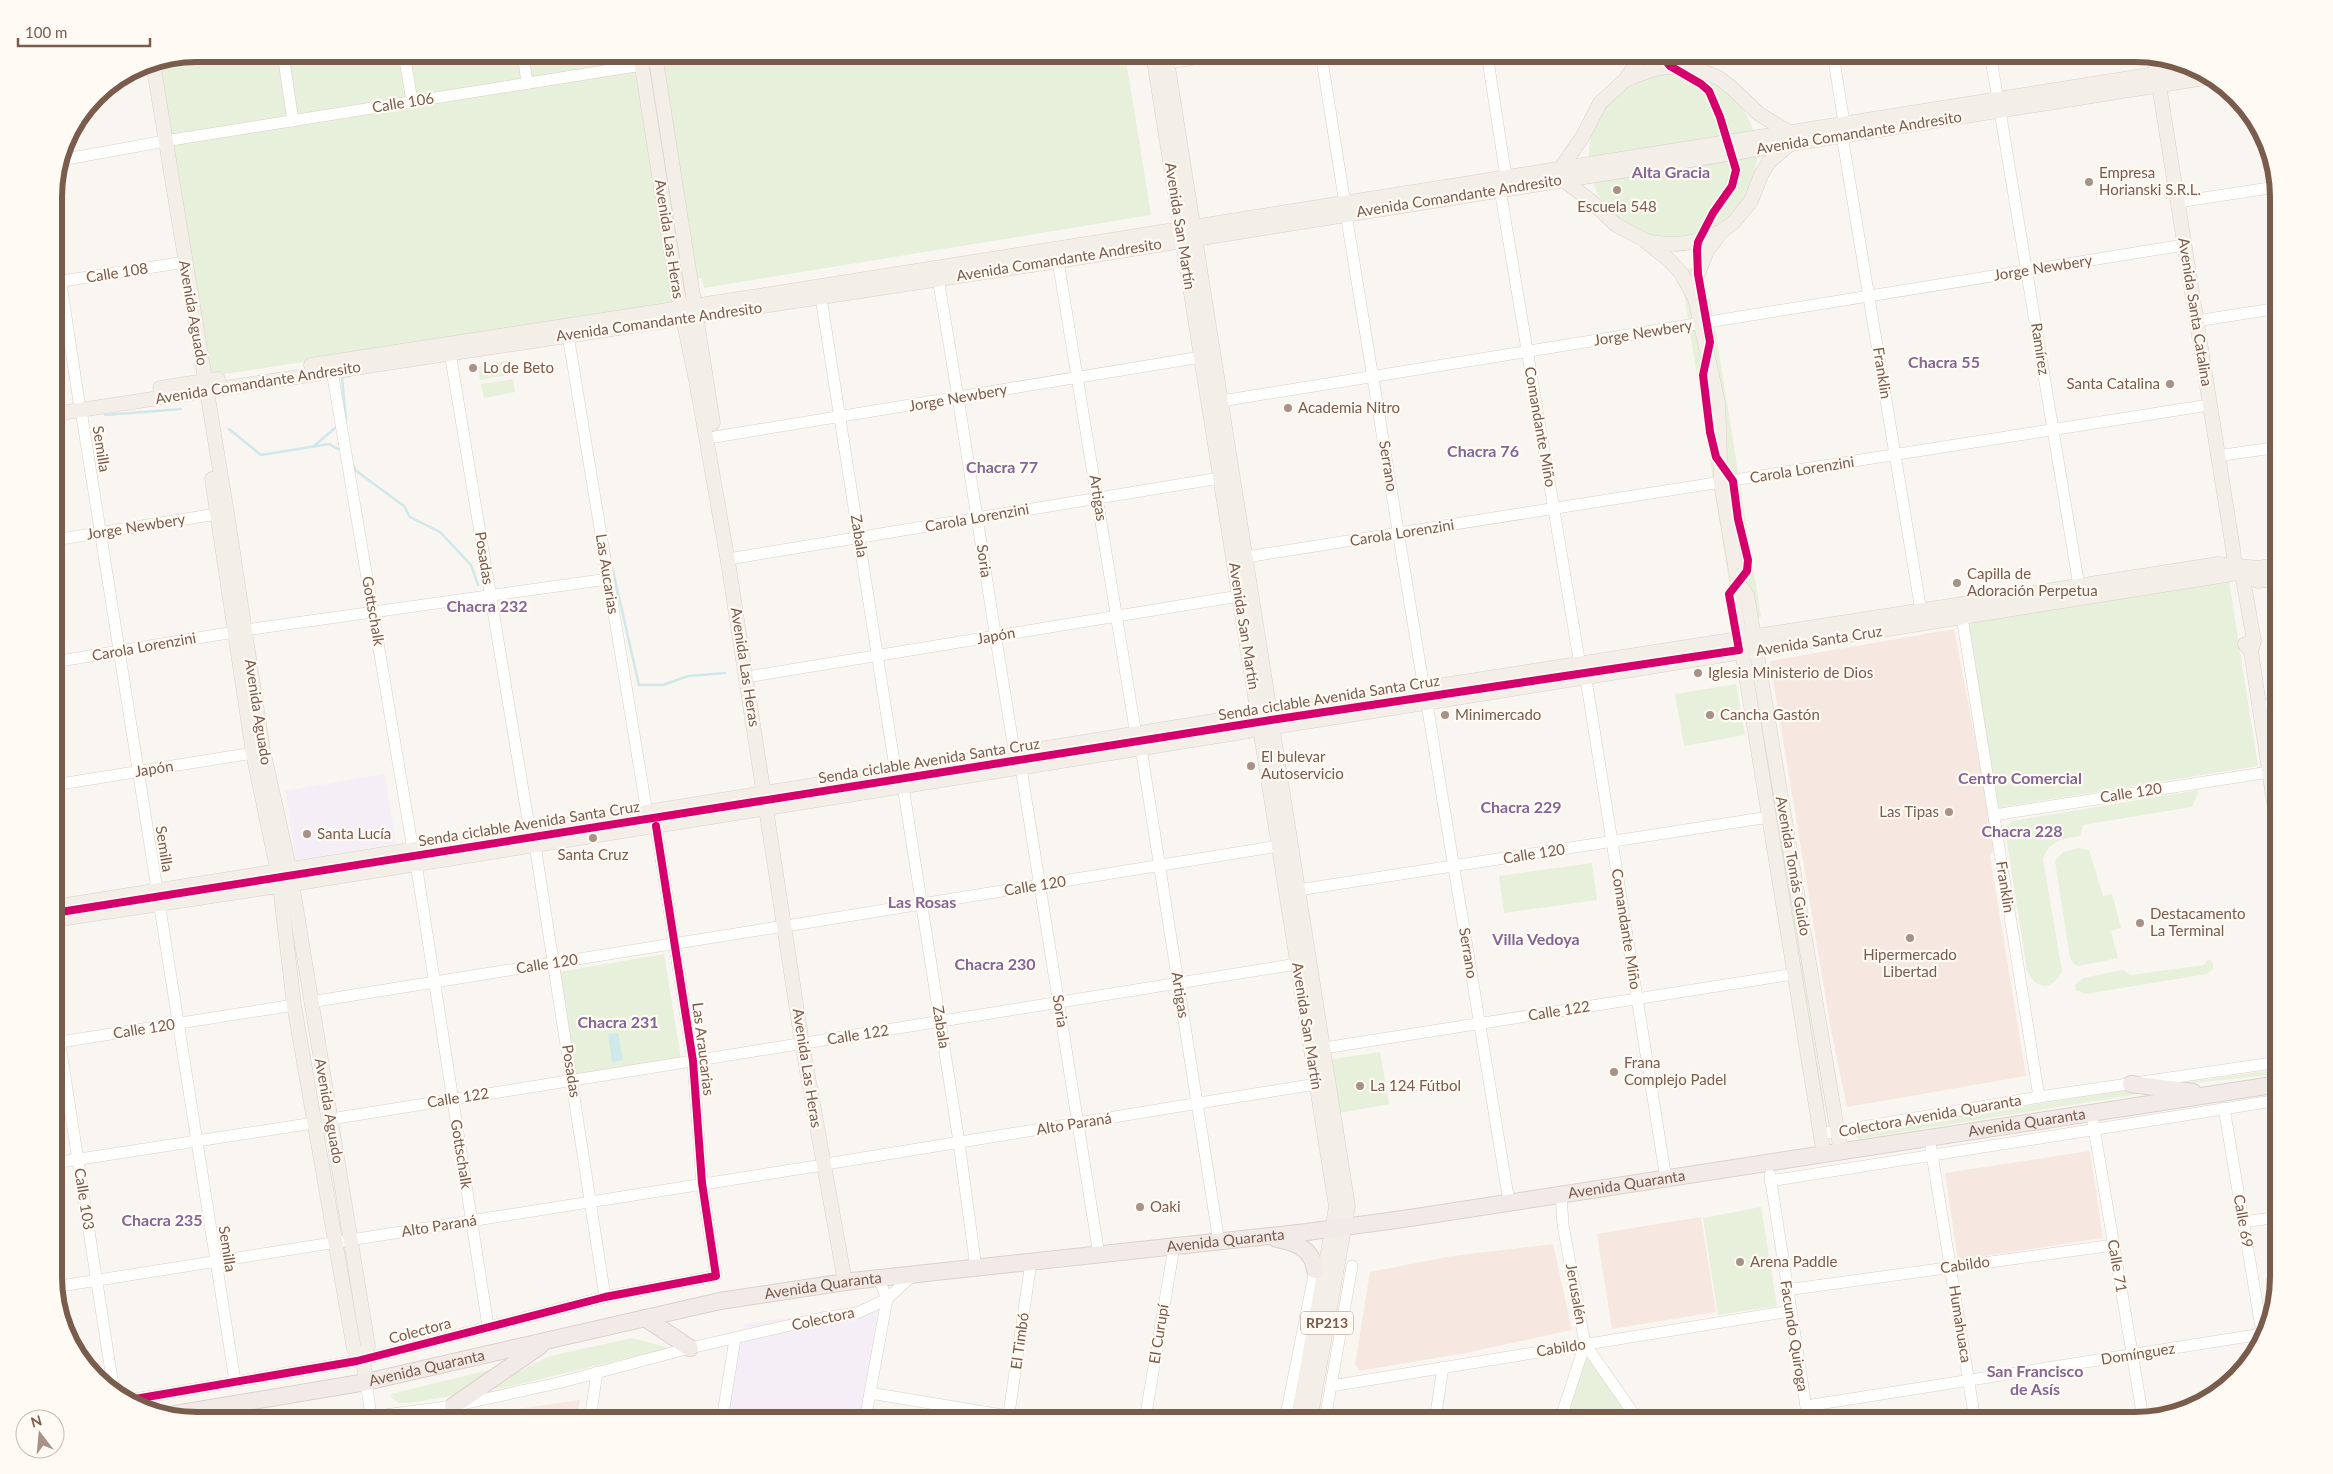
<svg xmlns="http://www.w3.org/2000/svg" width="2333" height="1474" font-family="Lato,sans-serif">
  <rect width="100%" height="100%" fill="#f9f5f0"/>
  <g fill="#f6e8e1">
    <polygon points="1954,629 1996,847 1990,856 2026,1076 1847,1107 1831,1030 1770,661"/>
    <polygon points="2090,1151 2103,1238 1958,1260 1945,1173"/>
    <polygon points="1701,1217 1716,1312 1612,1329 1597,1234"/>
    <polygon points="1553,1244 1572,1330 1465,1353 1359,1371 1355,1364 1370,1272 1452,1256"/>
    <polygon points="580,1400 576,1420 454,1420 454,1418"/>
  </g>
  <g fill="#f6eef6">
    <polygon points="385,774 396,844 296,860 285,791"/>
    <polygon points="887,1304 863,1420 727,1420 744,1324"/>
  </g>
  <g fill="#e7f0db">
    <polygon points="197,54 641,54 644,71 667,65 666,54 1125,54 1151,215 704,288 702,278 677,282 680,305 204,377 155,62"/>
    <circle cx="1673" cy="156" r="84"/>
    <polygon points="1701,263 1714,321 1761,617 1735,621 1681,273"/>
    <polygon points="510,360 512,374 480,380 478,366"/>
    <polygon points="513,379 515,392 484,398 481,384"/>
    <polygon points="2229,581 2258,766 1997,808 1968,623"/>
    <polygon points="1755,666 1825,1108 1819,1109 1748,667"/>
    <polygon points="1736,684 1745,735 1684,746 1675,694"/>
    <path d="M2199 790 2192 807 2083 825 2080 836C2062 839 2048 841 2043 860L2062 971C2053 991 2035 991 2027 970L2005 829 2012 821Z"/>
    <polygon points="2078,848 2089,850 2103,896 2112,894 2121,928 2111,931 2118,958 2079,966 2074,964 2070,958 2055,861 2063,852"/>
    <polygon points="1592,863 1597,900 1504,913 1499,876"/>
    <polygon points="664,954 681,1059 576,1076 559,972"/>
    <polygon points="2209,959 2213,964 2213,969 2207,974 2086,994 2076,990 2075,985 2083,978 2122,970 2131,975 2204,965"/>
    <polygon points="1380,1052 1389,1104 1339,1113 1330,1067 1334,1059"/>
    <polygon points="2279,1069 2279,1074 2183,1084 2182,1083"/>
    <polygon points="2132,1089 2163,1090 1859,1139 1855,1136 1858,1133"/>
    <polygon points="1761,1207 1777,1306 1718,1315 1703,1218"/>
    <polygon points="632,1338 670,1348 507,1387 494,1389 492,1385 550,1356"/>
    <polygon points="1586,1347 1635,1420 1564,1420"/>
    <polygon points="501,1367 461,1394 410,1403 399,1403 392,1398 391,1394"/>
    <polygon points="273,1410 281,1413 282,1420 199,1420"/>
  </g>
  <polygon fill="#d0e8ea" points="618,1033 623,1060 612,1062 608,1034"/>
  <g fill="none" stroke-linecap="round" stroke-linejoin="round">
    <g stroke="#d0e8ea" stroke-width="2.5">
      <polyline points="105,415 181,409"/>
      <polyline points="346,419 342,377 350,376"/>
      <polyline points="229,429 261,455 329,444 338,449"/>
      <polyline points="313,447 335,428"/>
      <polyline points="354,466 355,470 404,506 410,517 440,532 471,565 478,585"/>
      <polyline points="610,569 613,571 639,685 663,685 688,676 725,673"/>
    </g>
    <defs>
      <g id="minor">
        <polyline points="283,54 293,121"/>
        <polyline points="404,54 412,101"/>
        <polyline points="523,54 527,83"/>
        <polyline points="1321,54 1345,204"/>
        <polyline points="1487,54 1506,177"/>
        <polyline points="1833,54 1844,123"/>
        <polyline points="1990,54 1998,99"/>
        <polyline points="1167,63 1229,54"/>
        <polyline points="2000,111 2079,586"/>
        <polyline points="1842,135 1921,611"/>
        <polyline points="165,141 642,65"/>
        <polyline points="61,160 160,142"/>
        <polyline points="1500,189 1580,665"/>
        <polyline points="2178,202 2276,187"/>
        <polyline points="1346,214 1424,689"/>
        <polyline points="54,238 79,402"/>
        <polyline points="1058,261 1136,735"/>
        <path d="M938 279C966 437 988 596 1015 755"/>
        <polyline points="56,282 179,263"/>
        <polyline points="821,298 896,774"/>
        <polyline points="2196,321 2279,308"/>
        <polyline points="568,335 647,813"/>
        <polyline points="449,347 530,832"/>
        <polyline points="332,371 413,850"/>
        <polyline points="1221,401 2184,245"/>
        <polyline points="81,410 235,1381"/>
        <polyline points="715,437 1201,357"/>
        <polyline points="2217,456 2279,447"/>
        <polyline points="54,540 217,514"/>
        <polyline points="1246,557 2209,405"/>
        <polyline points="734,558 1220,478"/>
        <polyline points="1962,617 2039,1097"/>
        <polyline points="245,630 608,579"/>
        <polyline points="54,662 234,632"/>
        <polyline points="753,676 1239,596"/>
        <polyline points="1586,679 1666,1179"/>
        <polyline points="1427,704 1509,1202"/>
        <polyline points="2258,707 2279,704"/>
        <polyline points="1141,748 1219,1242"/>
        <polyline points="1021,768 1099,1255"/>
        <polyline points="54,785 253,753"/>
        <polyline points="903,786 959,1142 976,1268"/>
        <polyline points="1994,815 2269,772"/>
        <polyline points="535,845 605,1297"/>
        <polyline points="416,863 488,1326"/>
        <polyline points="1298,890 1769,817"/>
        <polyline points="792,925 1279,846"/>
        <polyline points="310,1002 784,926"/>
        <polyline points="54,1006 114,1392"/>
        <polyline points="54,1043 294,1005"/>
        <polyline points="1324,1048 1794,974"/>
        <polyline points="2224,1108 2262,1333"/>
        <polyline points="331,1119 1297,964"/>
        <polyline points="2093,1122 2143,1418"/>
        <polyline points="1821,1134 2039,1097 2279,1062"/>
        <polyline points="1931,1148 1975,1420"/>
        <polyline points="54,1163 314,1123"/>
        <polyline points="832,1163 1316,1084"/>
        <polyline points="1770,1175 1808,1420"/>
        <polyline points="1770,1181 2279,1100"/>
        <polyline points="2243,1222 2279,1217"/>
        <polyline points="54,1287 823,1165"/>
        <polyline points="1786,1290 2114,1245"/>
        <polyline points="1585,1344 1638,1420"/>
        <polyline points="366,1382 371,1416"/>
        <polyline points="1331,1386 1790,1311"/>
        <polyline points="870,1393 1032,1420"/>
        <polyline points="129,1400 357,1361 605,1297 716,1276 702,1183 693,1061 656,826"/>
        <polyline points="1806,1406 2262,1334"/>
        <polyline points="347,1420 453,1406 558,1383 690,1348 822,1318 857,1313 887,1299 913,1275"/>
        <polyline points="590,1420 597,1372"/>
        <polyline points="722,1420 735,1339"/>
        <polyline points="865,1420 887,1299 879,1279"/>
        <polyline points="1008,1420 1031,1262"/>
        <polyline points="1145,1420 1174,1247"/>
        <polyline points="1285,1420 1315,1270"/>
        <polyline points="1325,1420 1352,1266"/>
        <polyline points="1435,1420 1443,1367"/>
        <polyline points="1560,1420 1585,1344 1563,1225 1561,1195"/>
        <polyline points="1783,1420 1807,1416"/>
      </g>
      <g id="major">
        <polyline points="640,54 677,290 696,380 729,568 802,1043 845,1282"/>
        <polyline points="655,54 713,423"/>
        <polyline points="1153,54 1336,1207 1298,1420"/>
        <polyline points="1166,54 1348,1206 1310,1420"/>
        <polyline points="1684,54 1702,71 1719,78 1733,89 1759,114 1789,132"/>
        <polyline points="2155,60 2233,549 2235,565 2242,573 2254,641 2251,651"/>
        <polyline points="153,63 227,513 263,750 290,871 368,1346 363,1360 366,1382"/>
        <path d="M1626 80C1655 67 1671 63 1702 71"/>
        <polyline points="1791,143 1769,162 1761,175 1751,201 1733,223 1722,231 1707,251 1698,274 1695,298 1718,403 1721,483 1738,583 1747,595 1751,619 1841,1152"/>
        <polyline points="1561,168 1583,136 1600,103 1625,80 1643,54"/>
        <polyline points="1562,179 1591,201 1616,225 1644,240 1670,261 1681,273 1695,298"/>
        <path d="M1647 241C1673 247 1697 244 1720 232"/>
        <polyline points="311,365 752,297 2187,69"/>
        <polyline points="160,388 218,379"/>
        <polyline points="54,414 1058,261 2211,77"/>
        <polyline points="212,479 253,753 279,878 294,1005 354,1349 363,1360"/>
        <polyline points="1738,583 1733,596 1824,1155"/>
        <polyline points="2245,644 2251,651 2279,836"/>
        <polyline points="54,907 1270,712 2218,564 2258,568 2279,565"/>
        <polyline points="54,920 292,884 2232,574 2242,573 2258,581 2279,578"/>
      </g>
      <g id="highway">
        <polyline points="2131,1084 2193,1092"/>
        <path d="M1277 1239C1296 1243 1312 1248 1315 1270"/>
        <polyline points="645,1318 690,1348"/>
        <polyline points="453,1406 540,1346"/>
        <path id="s1" d="M175 1414 366 1382 720 1301 852 1281 1307 1232 1403 1219 2279 1084"/>
      </g>
    </defs>
    <use href="#minor" stroke="#d7d1cb" stroke-width="12"/>
    <use href="#major" stroke="#dad1cc" stroke-width="15"/>
    <use href="#highway" stroke="#dad1cc" stroke-width="18"/>
    <use href="#minor" stroke="#fefefd" stroke-width="11"/>
    <use href="#major" stroke="#f3eee8" stroke-width="14"/>
    <use href="#highway" stroke="#f2eae7" stroke-width="16"/>
    <defs>
      <g id="cycleway">
        <polyline points="54,913 1271,720 1739,650 1729,594 1747,571 1748,560 1738,519 1733,481 1716,457 1710,432 1703,375 1710,342 1698,274 1697,250 1698,242 1713,213 1732,186 1736,170 1720,117 1709,91 1701,84 1670,66 1660,54"/>
        <polyline points="129,1400 357,1361 605,1297 716,1276 702,1183 693,1061 656,826"/>
      </g>
    </defs>
    <use href="#cycleway" stroke="#fffaf3" stroke-width="11"/>
    <use href="#cycleway" stroke="#d6006c" stroke-width="8"/>
  </g>
  <g fill="#a69286" stroke="#fffaf3" stroke-width="2">
    <circle cx="2089" cy="182" r="5"/>
    <circle cx="1617" cy="190" r="5"/>
    <circle cx="473" cy="368" r="5"/>
    <circle cx="2170" cy="384" r="5"/>
    <circle cx="1288" cy="408" r="5"/>
    <circle cx="1957" cy="583" r="5"/>
    <circle cx="1698" cy="673" r="5"/>
    <circle cx="1445" cy="715" r="5"/>
    <circle cx="1710" cy="715" r="5"/>
    <circle cx="1251" cy="766" r="5"/>
    <circle cx="1949" cy="812" r="5"/>
    <circle cx="307" cy="834" r="5"/>
    <circle cx="593" cy="838" r="5"/>
    <circle cx="2140" cy="923" r="5"/>
    <circle cx="1910" cy="938" r="5"/>
    <circle cx="1614" cy="1072" r="5"/>
    <circle cx="1360" cy="1086" r="5"/>
    <circle cx="1140" cy="1207" r="5"/>
    <circle cx="1740" cy="1262" r="5"/>
  </g>
  <g text-anchor="middle" stroke-width="4.5" stroke-linejoin="round" paint-order="stroke">
    <rect fill="#fffaf3" stroke="#a28b7f" stroke-width="1" x="1301" y="1311.5" width="52" height="23" rx="4"/>
    <g font-size="14" font-weight="bold" fill="#7a5c4d">
      <text x="1327" y="1328">RP213</text>
    </g>
    <g font-size="15" fill="#7a5c4d" stroke="#fffaf3">
      <text transform="translate(403 103) rotate(-9)" y="5">Calle 106</text>
      <text transform="translate(1859 133) rotate(-9)" y="5">Avenida Comandante Andresito</text>
      <text transform="translate(1459 196) rotate(-9)" y="5">Avenida Comandante Andresito</text>
      <text transform="translate(1180 226) rotate(81)" y="5">Avenida San Martín</text>
      <text transform="translate(669 239) rotate(81)" y="5">Avenida Las Heras</text>
      <text transform="translate(1059 260) rotate(-9)" y="5">Avenida Comandante Andresito</text>
      <text transform="translate(2043 268) rotate(-9)" y="5">Jorge Newbery</text>
      <text transform="translate(117 273) rotate(-9)" y="5">Calle 108</text>
      <text transform="translate(2195 312) rotate(81)" y="5">Avenida Santa Catalina</text>
      <text transform="translate(193 313) rotate(80)" y="5">Avenida Aguado</text>
      <text transform="translate(659 322) rotate(-8)" y="5">Avenida Comandante Andresito</text>
      <text transform="translate(1643 333) rotate(-9)" y="5">Jorge Newbery</text>
      <text transform="translate(2040 349) rotate(81)" y="5">Ramírez</text>
      <text transform="translate(1882 373) rotate(81)" y="5">Franklin</text>
      <text transform="translate(258 383) rotate(-9)" y="5">Avenida Comandante Andresito</text>
      <text transform="translate(958 398) rotate(-10)" y="5">Jorge Newbery</text>
      <text transform="translate(1540 427) rotate(80)" y="5">Comandante Miño</text>
      <text transform="translate(101 449) rotate(81)" y="5">Semilla</text>
      <text transform="translate(1388 466) rotate(81)" y="5">Serrano</text>
      <text transform="translate(1802 470) rotate(-9)" y="5">Carola Lorenzini</text>
      <text transform="translate(1098 498) rotate(81)" y="5">Artigas</text>
      <text transform="translate(977 518) rotate(-10)" y="5">Carola Lorenzini</text>
      <text transform="translate(136 527) rotate(-9)" y="5">Jorge Newbery</text>
      <text transform="translate(1402 533) rotate(-9)" y="5">Carola Lorenzini</text>
      <text transform="translate(859 536) rotate(81)" y="5">Zabala</text>
      <text transform="translate(484 558) rotate(81)" y="5">Posadas</text>
      <text transform="translate(984 561) rotate(82)" y="5">Soria</text>
      <text transform="translate(607 574) rotate(81)" y="5">Las Aucarias</text>
      <text transform="translate(373 611) rotate(80)" y="5">Gottschalk</text>
      <text transform="translate(1244 626) rotate(81)" y="5">Avenida San Martín</text>
      <text transform="translate(996 636) rotate(-10)" y="5">Japón</text>
      <text transform="translate(1819 641) rotate(-9)" y="5">Avenida Santa Cruz</text>
      <text transform="translate(144 647) rotate(-10)" y="5">Carola Lorenzini</text>
      <text transform="translate(745 667) rotate(81)" y="5">Avenida Las Heras</text>
      <text transform="translate(1329 698) rotate(-9)" y="5">Senda ciclable Avenida Santa Cruz</text>
      <text transform="translate(258 712) rotate(81)" y="5">Avenida Aguado</text>
      <text transform="translate(929 761) rotate(-9)" y="5">Senda ciclable Avenida Santa Cruz</text>
      <text transform="translate(154 769) rotate(-9)" y="5">Japón</text>
      <text transform="translate(2131 793) rotate(-9)" y="5">Calle 120</text>
      <text transform="translate(529 824) rotate(-9)" y="5">Senda ciclable Avenida Santa Cruz</text>
      <text transform="translate(164 849) rotate(81)" y="5">Semilla</text>
      <text transform="translate(1534 854) rotate(-9)" y="5">Calle 120</text>
      <text transform="translate(1793 866) rotate(80)" y="5">Avenida Tomás Guido</text>
      <text transform="translate(1035 886) rotate(-9)" y="5">Calle 120</text>
      <text transform="translate(2005 887) rotate(81)" y="5">Franklin</text>
      <text transform="translate(1626 929) rotate(81)" y="5">Comandante Miño</text>
      <text transform="translate(1468 953) rotate(81)" y="5">Serrano</text>
      <text transform="translate(547 964) rotate(-9)" y="5">Calle 120</text>
      <text transform="translate(1180 995) rotate(81)" y="5">Artigas</text>
      <text transform="translate(1060 1011) rotate(81)" y="5">Soria</text>
      <text transform="translate(1559 1011) rotate(-9)" y="5">Calle 122</text>
      <text transform="translate(1307 1026) rotate(81)" y="5">Avenida San Martín</text>
      <text transform="translate(941 1027) rotate(81)" y="5">Zabala</text>
      <text transform="translate(144 1029) rotate(-9)" y="5">Calle 120</text>
      <text transform="translate(858 1035) rotate(-9)" y="5">Calle 122</text>
      <text transform="translate(703 1049) rotate(83)" y="5">Las Araucarias</text>
      <text transform="translate(807 1068) rotate(81)" y="5">Avenida Las Heras</text>
      <text transform="translate(571 1071) rotate(81)" y="5">Posadas</text>
      <text transform="translate(458 1098) rotate(-9)" y="5">Calle 122</text>
      <text transform="translate(329 1111) rotate(80)" y="5">Avenida Aguado</text>
      <text transform="translate(1930 1116) rotate(-10)" y="5">Colectora Avenida Quaranta</text>
      <text transform="translate(1074 1124) rotate(-9)" y="5">Alto Paraná</text>
      <text dy="5" stroke="none"><textPath href="#s1" startOffset="1876">Avenida Quaranta</textPath></text>
      <text transform="translate(461 1154) rotate(81)" y="5">Gottschalk</text>
      <text dy="5" stroke="none"><textPath href="#s1" startOffset="1471">Avenida Quaranta</textPath></text>
      <text transform="translate(84 1199) rotate(81)" y="5">Calle 103</text>
      <text transform="translate(2243 1221) rotate(80)" y="5">Calle 69</text>
      <text transform="translate(439 1226) rotate(-9)" y="5">Alto Paraná</text>
      <text dy="5" stroke="none"><textPath href="#s1" startOffset="1066">Avenida Quaranta</textPath></text>
      <text transform="translate(227 1249) rotate(81)" y="5">Semilla</text>
      <text transform="translate(1965 1265) rotate(-8)" y="5">Cabildo</text>
      <text transform="translate(2117 1266) rotate(80)" y="5">Calle 71</text>
      <text dy="5" stroke="none"><textPath href="#s1" startOffset="661">Avenida Quaranta</textPath></text>
      <text transform="translate(1576 1294) rotate(80)" y="5">Jerusalén</text>
      <text transform="translate(823 1319) rotate(-12)" y="5">Colectora</text>
      <text transform="translate(1960 1324) rotate(81)" y="5">Humahuaca</text>
      <text transform="translate(420 1331) rotate(-15)" y="5">Colectora</text>
      <text transform="translate(1159 1334) rotate(-81)" y="5">El Curupí</text>
      <text transform="translate(1794 1336) rotate(81)" y="5">Facundo Quiroga</text>
      <text transform="translate(1020 1341) rotate(-82)" y="5">El Timbó</text>
      <text transform="translate(1561 1348) rotate(-9)" y="5">Cabildo</text>
      <text transform="translate(2138 1354) rotate(-9)" y="5">Domínguez</text>
      <text dy="5" stroke="none"><textPath href="#s1" startOffset="256">Avenida Quaranta</textPath></text>
    </g>
    <g font-size="15" fill="#7a5c4d" stroke="#fffaf3" text-anchor="start">
      <text x="2099" y="178">Empresa<tspan x="2099" dy="17">Horianski S.R.L.</tspan></text>
      <text x="1617" y="212" text-anchor="middle">Escuela 548</text>
      <text x="483" y="373">Lo de Beto</text>
      <text x="2160" y="389" text-anchor="end">Santa Catalina</text>
      <text x="1298" y="413">Academia Nitro</text>
      <text x="1967" y="579">Capilla de<tspan x="1967" dy="17">Adoración Perpetua</tspan></text>
      <text x="1708" y="678">Iglesia Ministerio de Dios</text>
      <text x="1455" y="720">Minimercado</text>
      <text x="1720" y="720">Cancha Gastón</text>
      <text x="1261" y="762">El bulevar<tspan x="1261" dy="17">Autoservicio</tspan></text>
      <text x="1939" y="817" text-anchor="end">Las Tipas</text>
      <text x="317" y="839">Santa Lucía</text>
      <text x="593" y="860" text-anchor="middle">Santa Cruz</text>
      <text x="2150" y="919">Destacamento<tspan x="2150" dy="17">La Terminal</tspan></text>
      <text x="1910" y="960" text-anchor="middle">Hipermercado<tspan x="1910" dy="17">Libertad</tspan></text>
      <text x="1624" y="1068">Frana<tspan x="1624" dy="17">Complejo Padel</tspan></text>
      <text x="1370" y="1091">La 124 Fútbol</text>
      <text x="1150" y="1212">Oaki</text>
      <text x="1750" y="1267">Arena Paddle</text>
    </g>
    <g font-size="16" font-weight="bold" fill="#846695" stroke="#fffaf3">
      <text x="1671" y="178">Alta Gracia</text>
      <text x="1944" y="368">Chacra 55</text>
      <text x="1483" y="457">Chacra 76</text>
      <text x="1002" y="473">Chacra 77</text>
      <text x="487" y="612">Chacra 232</text>
      <text x="2020" y="784">Centro Comercial</text>
      <text x="1521" y="813">Chacra 229</text>
      <text x="2022" y="837">Chacra 228</text>
      <text x="922" y="908">Las Rosas</text>
      <text x="1536" y="945">Villa Vedoya</text>
      <text x="995" y="970">Chacra 230</text>
      <text x="618" y="1028">Chacra 231</text>
      <text x="162" y="1226">Chacra 235</text>
      <text x="2035" y="1377">San Francisco<tspan x="2035" dy="18">de Asís</tspan></text>
    </g>
  </g>
  <path d="M0 0H2333V1474H0ZM197 62H2135A135 135 0 0 1 2270 197V1277A135 135 0 0 1 2135 1412H197A135 135 0 0 1 62 1277V197A135 135 0 0 1 197 62Z" fill="#fffaf3" fill-rule="evenodd"/>
  <path fill="none" stroke="#7a5c4d" stroke-width="6" d="M197 62H2135A135 135 0 0 1 2270 197V1277A135 135 0 0 1 2135 1412H197A135 135 0 0 1 62 1277V197A135 135 0 0 1 197 62Z"/>
  <g transform="translate(40 1434) rotate(344)"><circle r="24" fill="#fffaf3" stroke="#cabbb1"/>
  <path d="M0-4L9 19L0 12L-9 19Z" fill="#a69286"/>
  <text y="-8" font-size="14" font-weight="bold" text-anchor="middle" fill="#7a5c4d">N</text>
  </g>
  <path d="M18 38v8h132v-8" fill="none" stroke="#7a5c4d" stroke-width="2.5"/>
  <text x="25" y="38" font-size="15" fill="#7a5c4d" stroke="#fffaf3" stroke-width="4" paint-order="stroke">100 m</text>
</svg>
